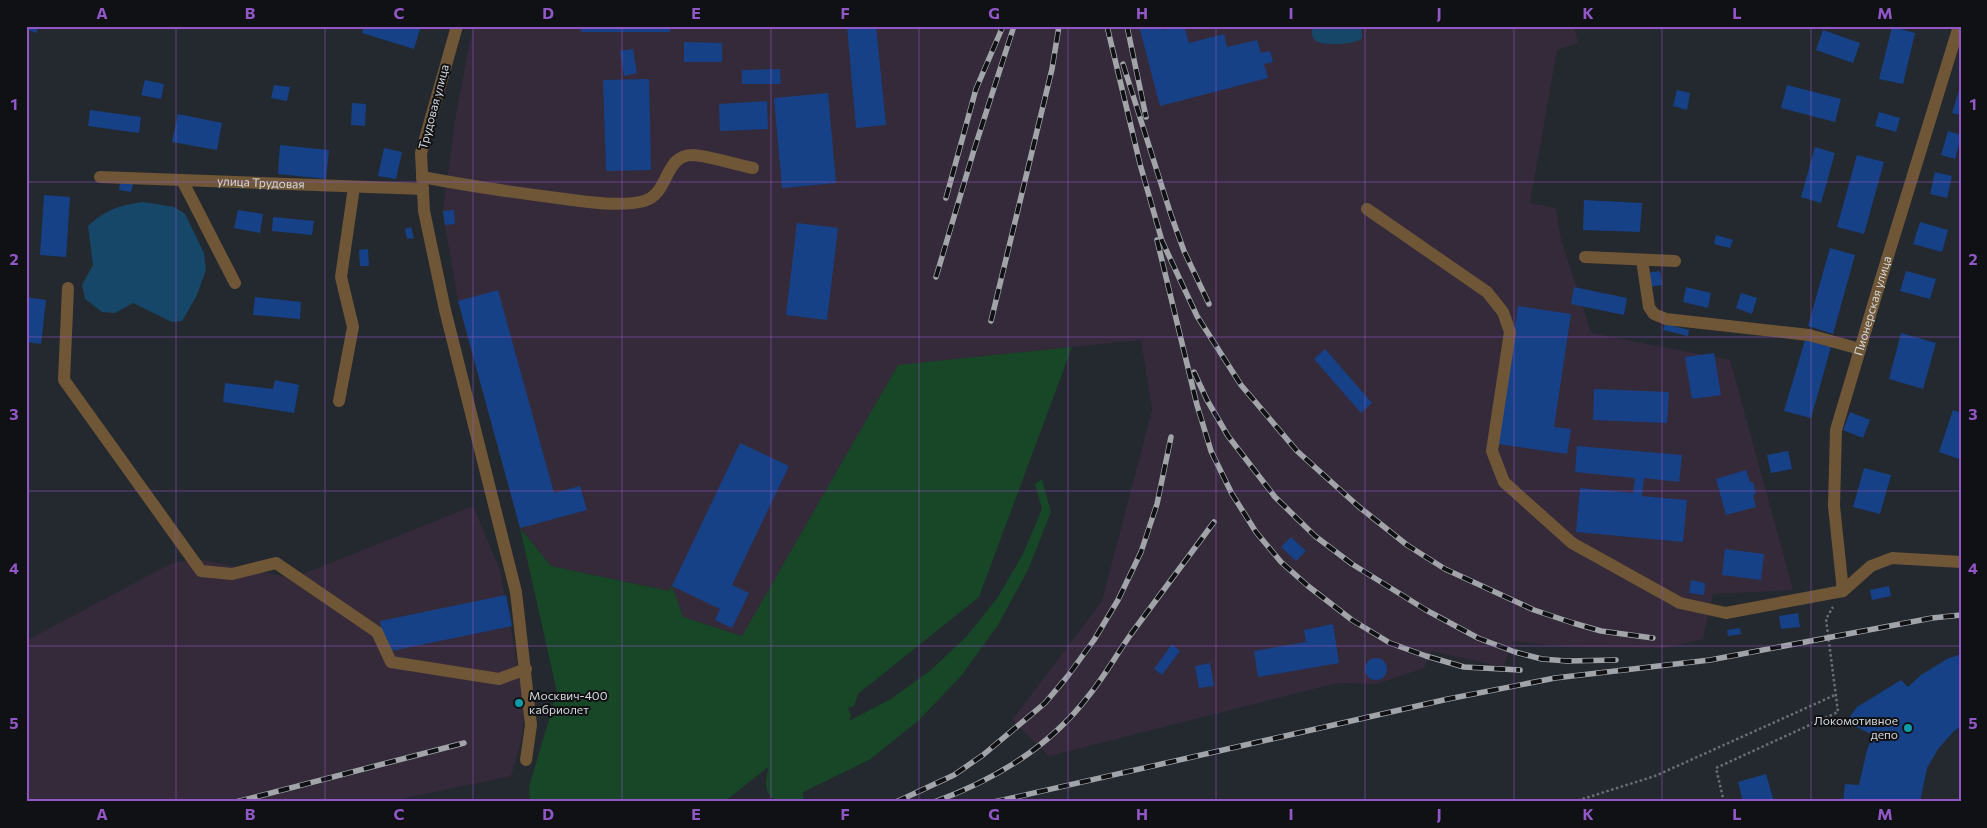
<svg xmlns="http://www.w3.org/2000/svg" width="1987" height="828" font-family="Commissioner,sans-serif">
  <rect width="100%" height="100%" fill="#24282f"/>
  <g fill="#352a39">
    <polygon points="473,26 1574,26 1578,43 1557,50 1530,203 1556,208 1561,239 1591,333 1730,360 1793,590 1713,594 1703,639 1666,648 1571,647 1513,641 1503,667 1431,651 1424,668 1376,684 1337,683 1049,756 1012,720 1102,601 1152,410 1141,340 898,365 743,636 683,617 672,587 669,591 551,566 520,528 458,301 445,225 443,211 455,120"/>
    <polygon points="473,506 500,570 525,706 522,737 511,776 386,802 26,802 26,641 172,563 198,559 293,578"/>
  </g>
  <path fill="#174727" d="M1072 347 979 597 858 694 854 706 848 708 851 715 849 721 891 699 931 670 967 636 998 597 1023 554 1042 509 1035 484 1042 479 1051 512 1028 570 998 625 961 676 918 721 869 760 803 792 804 802C788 802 766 805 766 783 766 777 768 772 768 767L724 802H530L529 787 557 692 520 528 551 566 669 591 672 586 683 617 742 636 898 365Z"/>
  <g fill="#174768">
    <path d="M1312 26H1361L1362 38C1356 45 1324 46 1316 41 1311 38 1312 31 1312 26Z"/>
    <path d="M143 202 174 207 185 214 204 253 206 270 196 297 182 321 172 322 133 303 115 313 102 312 85 299 82 285 93 265 88 226C105 210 120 205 143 202Z"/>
  </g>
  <g fill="#174187">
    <polygon points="26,26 39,26 36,33 26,29"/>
    <polygon points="364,26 421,26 414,49 362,33"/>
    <rect x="581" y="26" width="89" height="6"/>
    <polygon points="847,26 876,26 886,125 856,128"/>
    <polygon points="1139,26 1161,26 1162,30 1184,26 1189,43 1224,34 1227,47 1257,40 1261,53 1270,51 1273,62 1264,64 1268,78 1160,106"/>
    <polygon points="1892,27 1915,33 1903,84 1879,79"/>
    <polygon points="1823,30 1860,43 1853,63 1816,50"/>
    <polygon points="684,42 722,43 722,62 684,62"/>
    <polygon points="633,49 637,73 624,76 620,51"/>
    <polygon points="780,69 781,84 742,84 742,70"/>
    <polygon points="649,79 651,170 606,171 603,80"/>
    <polygon points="145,80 164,84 161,99 141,95"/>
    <polygon points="274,85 290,87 287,101 271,98"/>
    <polygon points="1787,85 1841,99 1835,122 1781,108"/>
    <polygon points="1960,87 1961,87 1961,115 1952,113"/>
    <polygon points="1677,90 1690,93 1687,110 1673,106"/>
    <polygon points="828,93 836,183 782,188 774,98"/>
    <polygon points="767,101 768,129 720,131 719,104"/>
    <polygon points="352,103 366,104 365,126 351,125"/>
    <polygon points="90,110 141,117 139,133 88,126"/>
    <polygon points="1879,112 1900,118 1896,132 1875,126"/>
    <polygon points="178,114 222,123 217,150 172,142"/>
    <polygon points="1948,131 1961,135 1955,159 1941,155"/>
    <polygon points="280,145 329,150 326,179 278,174"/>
    <polygon points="1815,147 1835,153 1821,203 1801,197"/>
    <polygon points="384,148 402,152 396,179 378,176"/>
    <polygon points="1857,155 1884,162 1864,234 1837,227"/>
    <polygon points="1935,172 1952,176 1947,198 1930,194"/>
    <polygon points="120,182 133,184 131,192 119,190"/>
    <polygon points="44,195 70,197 66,257 40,255"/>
    <polygon points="1584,200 1642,203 1640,232 1583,230"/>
    <polygon points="238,210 263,214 260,233 234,228"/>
    <polygon points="454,210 455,224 445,225 443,211"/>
    <polygon points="273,217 314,221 312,235 272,231"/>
    <polygon points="1920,222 1948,230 1942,252 1913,244"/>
    <polygon points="797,223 838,228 827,320 786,315"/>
    <polygon points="411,227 414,238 407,239 405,229"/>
    <polygon points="1716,235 1733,240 1730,248 1714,244"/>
    <polygon points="1830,248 1855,255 1833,334 1808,326"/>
    <polygon points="368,249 369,266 360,266 359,250"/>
    <polygon points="1660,271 1662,285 1649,287 1647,273"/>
    <polygon points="1906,271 1936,279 1930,299 1900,291"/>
    <polygon points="1574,287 1627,298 1624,315 1571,304"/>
    <polygon points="1686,287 1711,293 1708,308 1683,302"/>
    <polygon points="498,290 554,493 580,486 587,510 520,528 458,301"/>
    <polygon points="1741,293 1757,298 1752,314 1736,308"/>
    <polygon points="26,297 46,300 41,344 26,342"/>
    <polygon points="255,297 301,302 300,319 253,315"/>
    <polygon points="1518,306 1571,314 1554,427 1571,429 1567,454 1498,444"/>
    <polygon points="1665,324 1689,330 1688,336 1663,330"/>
    <polygon points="1901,333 1936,343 1923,389 1889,379"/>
    <polygon points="1805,340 1831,347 1811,418 1784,411"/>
    <polygon points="1325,349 1372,403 1361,413 1314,359"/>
    <polygon points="1714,353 1721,395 1692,399 1685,357"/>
    <polygon points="275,380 299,385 294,413 223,402 225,383 273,389"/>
    <polygon points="1594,389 1669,392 1667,423 1593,420"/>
    <polygon points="1953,410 1961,413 1961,452 1959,459 1939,452"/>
    <polygon points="1850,412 1870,420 1863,438 1843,430"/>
    <polygon points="740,443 789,466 732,585 749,593 732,628 715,620 720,609 672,586"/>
    <polygon points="1577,446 1682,455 1679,482 1644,478 1642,496 1687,500 1683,542 1576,532 1580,488 1633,493 1635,478 1575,472"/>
    <polygon points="1788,451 1792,469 1771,473 1767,455"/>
    <polygon points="1864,468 1891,475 1880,514 1853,507"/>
    <polygon points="1746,470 1750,482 1753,482 1756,494 1753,495 1756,507 1726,515 1716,479"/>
    <polygon points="1291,537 1306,551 1296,561 1281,547"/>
    <polygon points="1725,549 1764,554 1761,580 1722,575"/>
    <polygon points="1691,580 1705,583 1704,595 1689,593"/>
    <polygon points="1889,586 1891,596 1872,600 1870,590"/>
    <polygon points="506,595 512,626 386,652 380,621"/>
    <polygon points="1798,613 1800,627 1781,629 1779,616"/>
    <polygon points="1333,624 1339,663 1258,677 1254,651 1306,642 1304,630"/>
    <polygon points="1740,628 1741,634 1728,636 1727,630"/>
    <polygon points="1172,644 1180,651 1162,675 1154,669"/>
    <polygon points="1961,654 1961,726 1954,731 1938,749 1927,768 1920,802 1843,802 1845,784 1859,785 1867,750 1873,735 1846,722 1857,707 1901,680 1908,687 1921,675 1947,659"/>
    <circle cx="1376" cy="669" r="11"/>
    <polygon points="1210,663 1214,686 1199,688 1195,666"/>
    <polygon points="1766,774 1774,802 1743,802 1738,782"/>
  </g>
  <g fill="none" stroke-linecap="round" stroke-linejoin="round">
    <g stroke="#6b6f75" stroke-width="2.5" stroke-dasharray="2.5 2.5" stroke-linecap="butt">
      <polyline points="1573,802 1655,776 1835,695"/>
      <polyline points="1724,802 1716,768 1838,712 1826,619 1833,607"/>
    </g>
    <g stroke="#6f5636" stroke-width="12">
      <polyline points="457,26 421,153 424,211 445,310 516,592 531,725 526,760"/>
      <path id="s1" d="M100 177 423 189"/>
      <path d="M422 177C470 186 517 193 565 199 587 202 622 207 644 201 670 194 663 155 693 155 709 156 737 165 753 168"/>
      <polyline points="182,180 235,283"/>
      <polyline points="1367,209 1487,292 1503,312 1510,332 1492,451 1504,482 1572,543 1680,603 1726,613 1843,591 1871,566 1892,558 1961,562"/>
      <polyline points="1585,257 1675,261"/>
      <polyline points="1642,260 1649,307 1654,314 1666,319 1809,335 1860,349"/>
      <polyline points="68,288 64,380 201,571 232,574 276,563 377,632 391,662 499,679 526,669"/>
      <polyline points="339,401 353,327 341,277 354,187"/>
      <path id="s2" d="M1843 591 1834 506 1836 430 1880 282 1959 26"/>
    </g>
    <defs>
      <g id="rail">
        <polyline points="1107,26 1140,164 1162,241 1197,316 1241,385 1297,451 1358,506 1407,545 1445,569 1534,610 1573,623 1601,631 1653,638"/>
        <polyline points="1127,26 1146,117"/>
        <polyline points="1123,64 1171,215 1184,251 1209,304"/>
        <polyline points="946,198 976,89 1003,26"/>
        <polyline points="1157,240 1197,405 1211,451 1232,494 1256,532 1281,562 1308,586 1352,620 1390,643 1426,656 1464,667 1520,670"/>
        <polyline points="936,277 974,150 1014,26"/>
        <polyline points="991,321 1052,69 1059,26"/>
        <polyline points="1194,372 1207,400 1228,436 1275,497 1315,536 1352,564 1426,610 1478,638 1515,652 1542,659 1567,661 1616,660"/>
        <polyline points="236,802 464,743"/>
        <polyline points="896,802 954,775 983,755 1045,703 1067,677 1094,640 1118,600 1141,552 1157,504 1171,437"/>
        <path d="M934 802C995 780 1051 746 1090 694 1105 675 1117 654 1131 634 1158 597 1187 559 1214 522"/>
        <polyline points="994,802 1448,699 1555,678 1710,660 1932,618 1961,615"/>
      </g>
    </defs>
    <use href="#rail" stroke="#a1a4a9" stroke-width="5.5"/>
    <use href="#rail" stroke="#0f1114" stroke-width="4" stroke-dasharray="11" stroke-linecap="butt"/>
  </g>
  <path fill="none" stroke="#9257c6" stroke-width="1" stroke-opacity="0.55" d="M176 26V802M325 26V802M473 26V802M622 26V802M771 26V802M919 26V802M1068 26V802M1216 26V802M1365 26V802M1514 26V802M1662 26V802M1811 26V802M26 182H1961M26 337H1961M26 491H1961M26 646H1961"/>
  <g fill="#0f9aa8" stroke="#0f1114" stroke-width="2">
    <circle cx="519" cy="703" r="5"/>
    <circle cx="1908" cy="728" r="5"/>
  </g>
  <g text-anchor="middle" stroke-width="4" stroke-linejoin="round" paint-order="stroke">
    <g font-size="12" fill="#d5d8dc" stroke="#0f1114">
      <text transform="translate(434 107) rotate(-75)" y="4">Трудовая улица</text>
      <text dy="4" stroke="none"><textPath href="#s1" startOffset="161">улица Трудовая</textPath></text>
      <text dy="4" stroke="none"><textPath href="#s2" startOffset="291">Пионерская улица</textPath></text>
    </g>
    <g font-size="12" fill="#d5d8dc" stroke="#0f1114" text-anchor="start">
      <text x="529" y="700">Москвич-400<tspan x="529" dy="14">кабриолет</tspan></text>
      <text x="1898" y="725" text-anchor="end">Локомотивное<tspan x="1898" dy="14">депо</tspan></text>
    </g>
  </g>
  <rect width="1987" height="828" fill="none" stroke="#0f1114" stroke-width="55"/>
  <rect x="28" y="28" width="1932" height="772" fill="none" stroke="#9257c6" stroke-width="2"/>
  <g font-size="16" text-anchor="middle" font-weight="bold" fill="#9257c6">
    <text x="102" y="19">A</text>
    <text x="250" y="19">B</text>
    <text x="399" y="19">C</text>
    <text x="548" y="19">D</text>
    <text x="696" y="19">E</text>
    <text x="845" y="19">F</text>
    <text x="994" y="19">G</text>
    <text x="1142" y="19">H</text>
    <text x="1291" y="19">I</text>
    <text x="1439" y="19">J</text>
    <text x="1588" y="19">K</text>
    <text x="1737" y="19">L</text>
    <text x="1885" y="19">M</text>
    <text x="14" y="110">1</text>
    <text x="1973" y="110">1</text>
    <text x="14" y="265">2</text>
    <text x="1973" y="265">2</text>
    <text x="14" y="420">3</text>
    <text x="1973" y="420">3</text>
    <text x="14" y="574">4</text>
    <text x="1973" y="574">4</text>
    <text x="14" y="729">5</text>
    <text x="1973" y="729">5</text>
    <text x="102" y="820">A</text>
    <text x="250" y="820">B</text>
    <text x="399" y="820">C</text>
    <text x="548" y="820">D</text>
    <text x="696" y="820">E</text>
    <text x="845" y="820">F</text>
    <text x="994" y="820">G</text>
    <text x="1142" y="820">H</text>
    <text x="1291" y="820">I</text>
    <text x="1439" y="820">J</text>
    <text x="1588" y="820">K</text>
    <text x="1737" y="820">L</text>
    <text x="1885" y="820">M</text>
  </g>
</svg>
